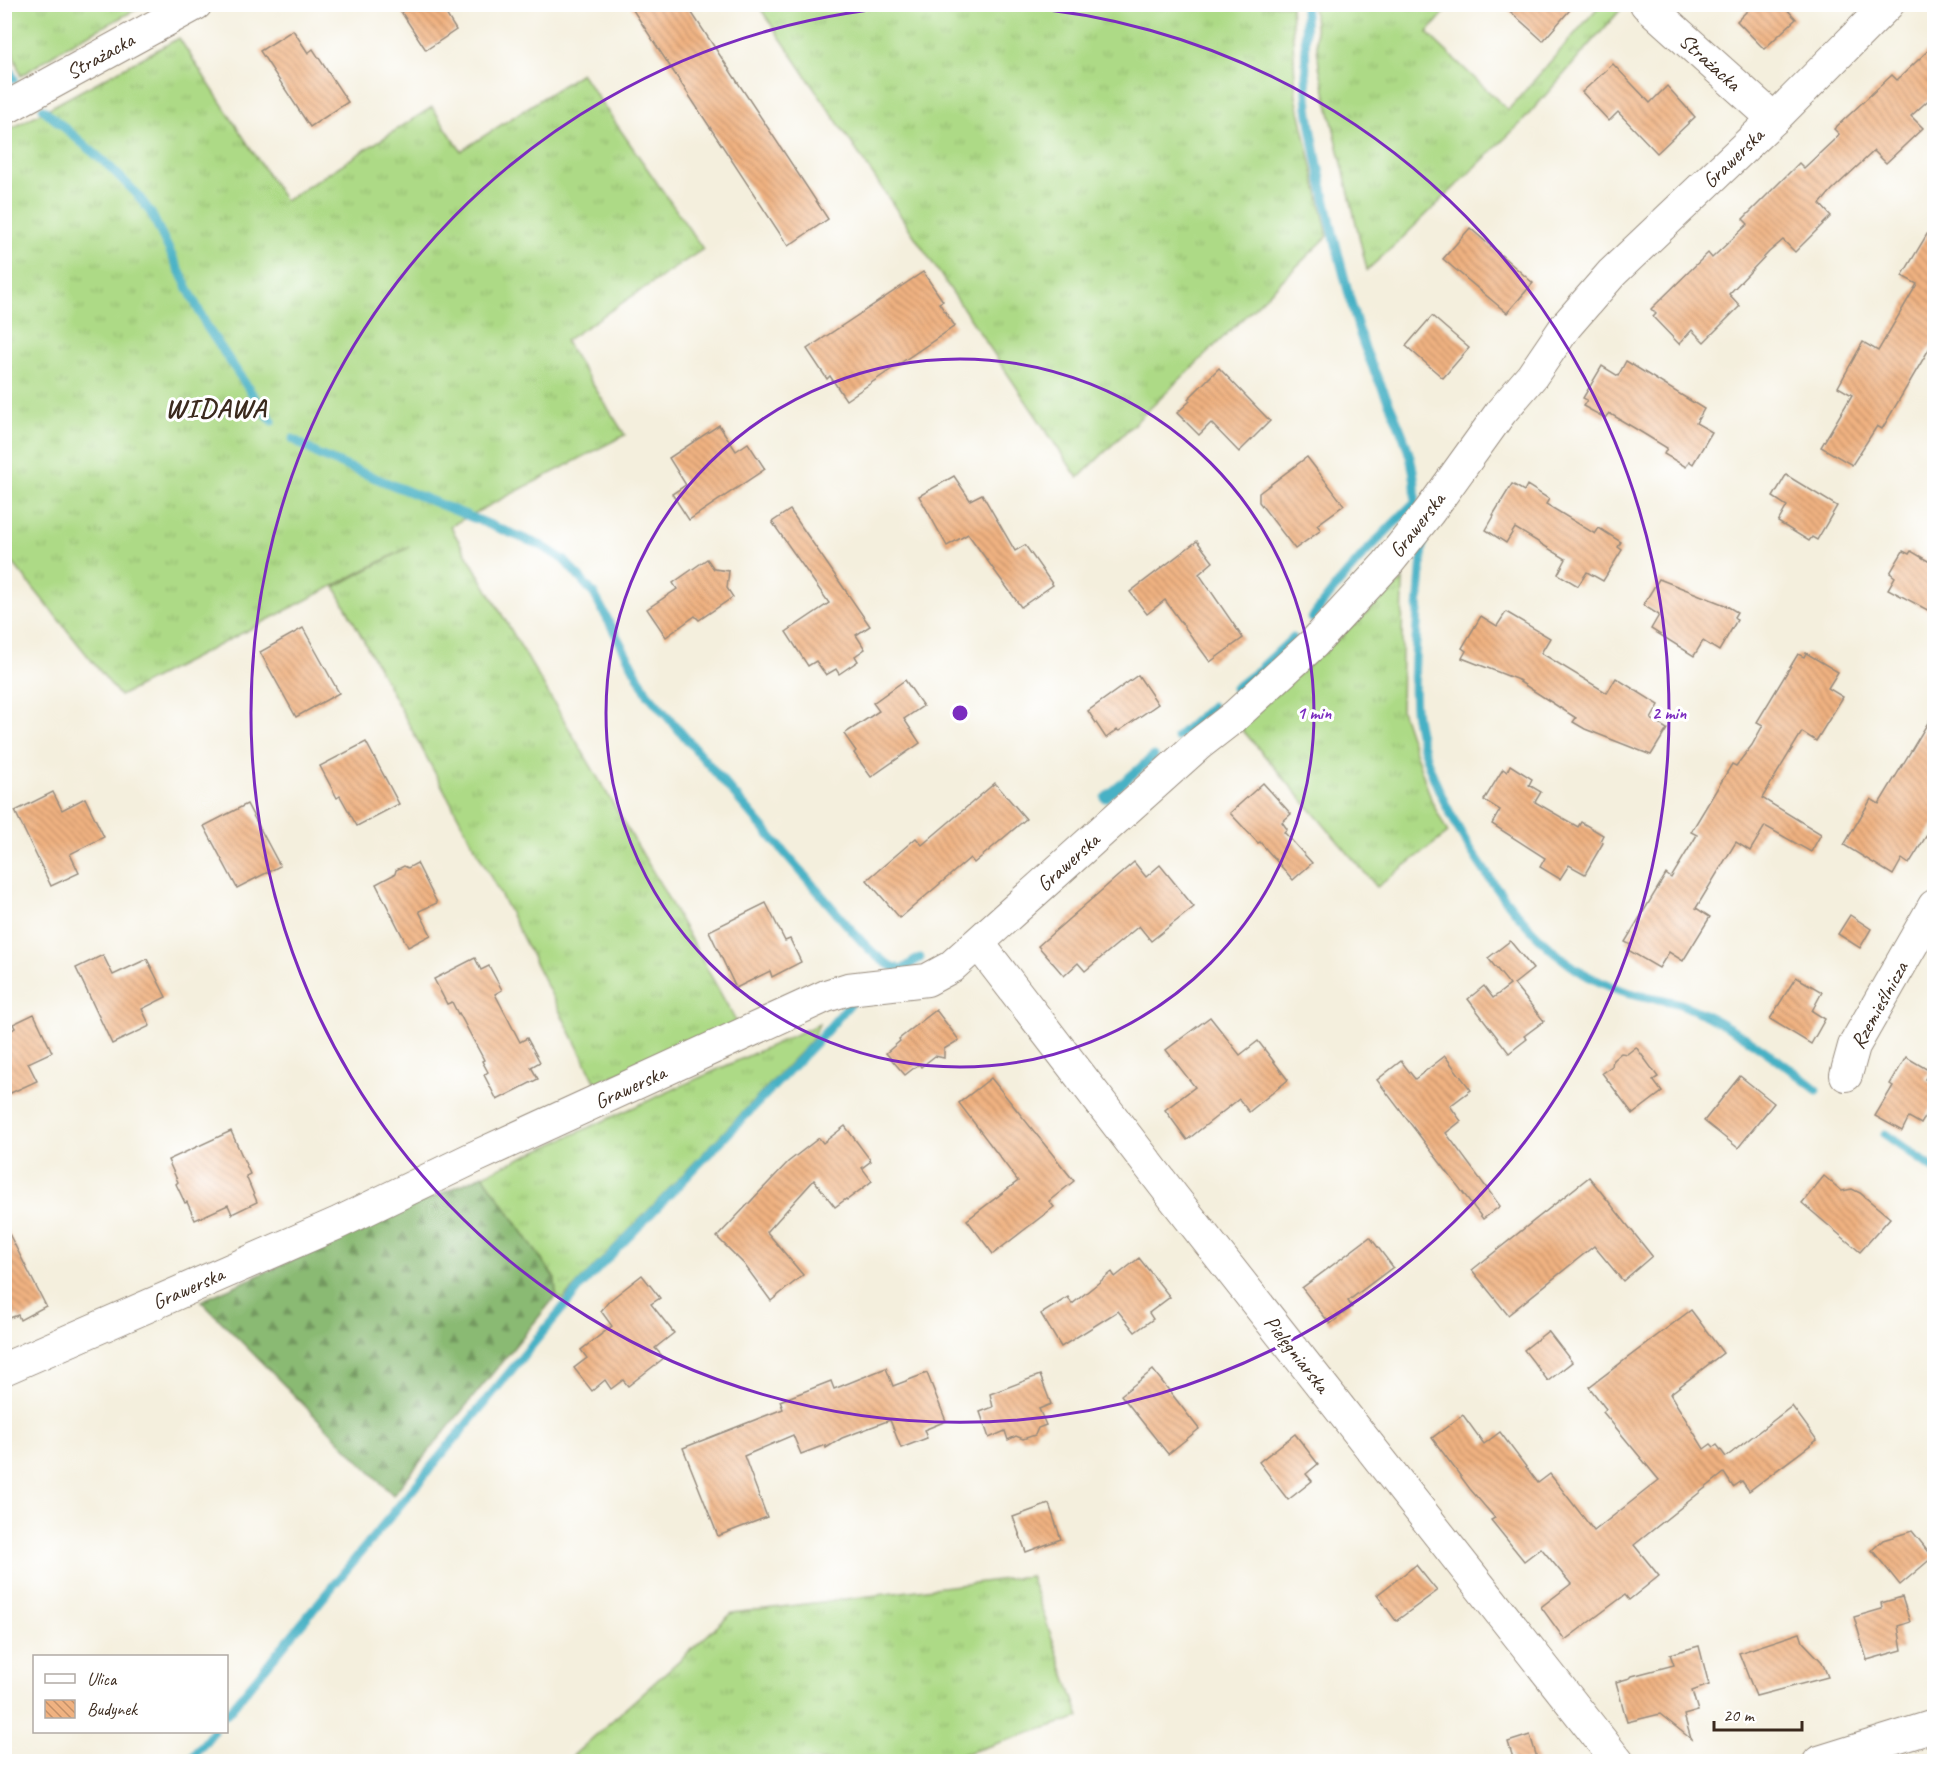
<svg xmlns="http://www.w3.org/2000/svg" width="1939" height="1766" font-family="Caveat,sans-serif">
  <defs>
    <pattern id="grass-tufts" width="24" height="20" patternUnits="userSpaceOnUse" patternTransform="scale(1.5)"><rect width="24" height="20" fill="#adda86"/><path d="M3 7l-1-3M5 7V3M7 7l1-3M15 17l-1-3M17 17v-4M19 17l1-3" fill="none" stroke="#96bb73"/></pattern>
    <pattern id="forest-firs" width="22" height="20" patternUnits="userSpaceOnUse" patternTransform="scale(1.5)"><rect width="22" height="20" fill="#8aba73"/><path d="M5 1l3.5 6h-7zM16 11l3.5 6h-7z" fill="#72975e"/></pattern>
    <pattern id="building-back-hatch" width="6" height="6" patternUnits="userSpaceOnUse" patternTransform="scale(1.5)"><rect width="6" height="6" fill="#f0b281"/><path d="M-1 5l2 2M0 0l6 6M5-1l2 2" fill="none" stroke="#c49169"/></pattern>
  </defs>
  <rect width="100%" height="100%" fill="#fff"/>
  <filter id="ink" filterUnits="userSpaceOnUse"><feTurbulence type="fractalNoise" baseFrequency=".0167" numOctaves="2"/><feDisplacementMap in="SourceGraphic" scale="12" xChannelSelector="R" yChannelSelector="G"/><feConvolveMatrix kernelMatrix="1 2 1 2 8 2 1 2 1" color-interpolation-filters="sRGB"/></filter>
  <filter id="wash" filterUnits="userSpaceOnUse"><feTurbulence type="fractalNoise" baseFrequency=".008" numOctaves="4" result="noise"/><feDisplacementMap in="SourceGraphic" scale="24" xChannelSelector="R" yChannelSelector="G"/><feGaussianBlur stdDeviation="1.35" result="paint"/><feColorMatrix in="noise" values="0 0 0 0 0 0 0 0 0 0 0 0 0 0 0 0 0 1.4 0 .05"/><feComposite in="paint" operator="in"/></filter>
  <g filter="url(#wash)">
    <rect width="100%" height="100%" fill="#f4efdd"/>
    <g fill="url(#grass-tufts)" stroke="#748252" stroke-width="1.5">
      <polygon points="5,4 145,4 145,5 68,45 21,76 5,30"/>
      <polygon points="758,5 1291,5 1296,97 1328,236 1078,478"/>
      <polygon points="1313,5 1451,5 1427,33 1508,110 1600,5 1618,5 1622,8 1522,122 1397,243 1367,270 1319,66"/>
      <polygon points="179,38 285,201 432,107 461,151 581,73 703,249 565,341 625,435 450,526 659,882 737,1023 596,1083 507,907 335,587 409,547 120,696 5,553 5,132"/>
      <polygon points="1403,580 1401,710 1432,802 1448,833 1377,887 1240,727"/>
      <polygon points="819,1024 812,1040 562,1300 556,1296 555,1279 483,1175"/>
      <polygon points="1030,1576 1080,1717 942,1761 567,1761 732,1613"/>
    </g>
    <polygon fill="url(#forest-firs)" stroke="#627248" stroke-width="1.5" points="483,1175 555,1279 556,1296 393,1495 201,1301"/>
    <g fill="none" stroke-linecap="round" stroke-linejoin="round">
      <g stroke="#47b1c5" stroke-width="9">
        <path d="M1305 4C1306 38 1304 81 1309 114 1320 186 1339 260 1359 331 1374 384 1420 445 1415 502 1378 539 1342 575 1312 618"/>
        <polyline points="4,60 14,79"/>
        <polyline points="43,109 110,167 136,193 151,213 207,327 259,404 272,421"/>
        <path d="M293 439 319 455 542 546 564 560 594 594 647 693 841 918C853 931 885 973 904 968 909 966 915 960 920 958"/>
        <path d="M1423 545C1420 582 1417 620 1415 658 1414 678 1413 697 1416 717 1428 800 1514 935 1588 976 1603 984 1618 990 1634 994 1650 998 1667 999 1683 1005 1733 1025 1775 1057 1817 1090"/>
        <polyline points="1235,688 1260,669 1293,638"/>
        <polyline points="1177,737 1212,706"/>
        <polyline points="1105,798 1154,756"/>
        <polyline points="1885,1134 1934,1169"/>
        <polyline points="226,1715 581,1286 823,1035 855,998"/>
        <polyline points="189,1762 213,1732"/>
      </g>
    </g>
    <g id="blocks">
      <g fill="url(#building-back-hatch)">
        <polygon points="396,4 440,4 456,30 426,50"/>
        <polygon points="629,4 686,4 828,219 788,246"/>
        <polygon points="1502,4 1575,4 1543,41"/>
        <polygon points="1754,4 1782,4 1796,19 1764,49 1737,21"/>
        <polygon points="293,30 308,53 313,49 348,102 310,127 260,51"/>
        <polygon points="1935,44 1935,94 1911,116 1923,128 1886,163 1874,151 1832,190 1820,204 1831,216 1795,252 1783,240 1769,252 1729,294 1740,306 1704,342 1692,330 1679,344 1653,317 1656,314 1651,309 1708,253 1712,258 1748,224 1743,219 1799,163 1804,168 1836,138 1839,134 1834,129 1892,75 1897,80"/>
        <polygon points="1613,64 1650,103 1667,86 1695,117 1657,153 1618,112 1609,121 1582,92"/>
        <polygon points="1935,221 1935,339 1882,429 1877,426 1852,465 1821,447 1852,395 1838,387 1863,342 1878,351 1917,284 1902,276"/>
        <polygon points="1470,228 1533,283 1507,313 1443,259"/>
        <polygon points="923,272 943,301 939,303 955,326 846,400 830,376 827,379 807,349"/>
        <polygon points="1432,316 1469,348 1443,378 1406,346"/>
        <polygon points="1626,361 1704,409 1696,423 1712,432 1693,464 1689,461 1686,467 1664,454 1667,448 1636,429 1609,413 1605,418 1583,406 1587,400 1583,398 1602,366 1618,376"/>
        <polygon points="1219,368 1270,421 1239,452 1211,423 1199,435 1177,413 1190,401 1188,399"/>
        <polygon points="719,425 736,451 748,443 765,469 689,520 672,494 686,485 669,458"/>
        <polygon points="1307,457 1344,505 1317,525 1321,530 1295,549 1259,502 1259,493"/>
        <polygon points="1786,475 1837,506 1817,540 1812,537 1809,541 1778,522 1787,506 1773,497"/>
        <polygon points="954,476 970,500 982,494 1015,551 1025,545 1053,585 1021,607 968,534 947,546 919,496"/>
        <polygon points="1512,484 1524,491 1527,485 1549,499 1546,504 1595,534 1599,528 1621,542 1618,547 1622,550 1603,581 1587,572 1578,586 1558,574 1566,559 1515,528 1506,543 1486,530 1494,516 1493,515"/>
        <polygon points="790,510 870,626 856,635 865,649 855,656 858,661 839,674 836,669 826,675 816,661 808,666 786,632 829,603 772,522"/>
        <polygon points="1197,541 1213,562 1199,574 1243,638 1210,662 1165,600 1147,614 1130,592"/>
        <polygon points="1903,551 1909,554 1911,551 1935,565 1935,614 1888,589 1895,577 1890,573"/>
        <polygon points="707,559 714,569 729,571 727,588 733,597 699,620 695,616 666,637 647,609 677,589 673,583"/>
        <polygon points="1659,579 1725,605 1737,612 1734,617 1737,620 1719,651 1703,641 1694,656 1651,629 1659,615 1643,605"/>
        <polygon points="1506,612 1550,638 1541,653 1607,693 1616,678 1659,705 1651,719 1667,729 1651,755 1585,729 1573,722 1576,718 1520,682 1521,681 1462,658 1466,651 1462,648 1481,616 1497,626"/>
        <polygon points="303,628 339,693 296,717 260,652"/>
        <polygon points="1806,653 1838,672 1828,688 1843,697 1816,741 1802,732 1762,798 1821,834 1811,852 1765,826 1750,851 1736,842 1696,908 1710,917 1683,961 1669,952 1659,968 1628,950 1631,945 1625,942 1666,874 1671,878 1697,835 1691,832 1732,764 1736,766 1752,745 1763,725 1757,722 1798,654 1804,657"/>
        <polygon points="1138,675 1158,704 1119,731 1117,730 1106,738 1088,711"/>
        <polygon points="905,680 923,706 904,719 920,743 871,777 854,753 856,751 844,734 879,711 873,703"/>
        <polygon points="1935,711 1935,822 1909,864 1902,859 1893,875 1844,845 1871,799 1879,804"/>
        <polygon points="366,742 399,804 357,826 340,796 337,798 320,766"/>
        <polygon points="1510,765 1532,779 1529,785 1541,792 1535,802 1578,827 1581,822 1603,835 1600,841 1603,843 1585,874 1569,865 1560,879 1540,867 1545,858 1492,824 1500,810 1484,800 1503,769 1507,772"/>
        <polygon points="995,783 1026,819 974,863 970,858 900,918 867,880 916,838 922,845"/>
        <polygon points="1263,783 1291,814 1282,822 1287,829 1284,832 1312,863 1293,880 1260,842 1258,843 1230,813"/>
        <polygon points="53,792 62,810 85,798 104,837 70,854 79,873 51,886 15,811"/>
        <polygon points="247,804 280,866 237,888 204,826"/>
        <polygon points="1134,862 1146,877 1160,865 1194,907 1151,941 1139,926 1085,971 1078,963 1064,976 1038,946"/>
        <polygon points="417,863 437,903 419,911 431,935 408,947 376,884 395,874 396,870 404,866 408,868"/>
        <polygon points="766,903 785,941 790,939 801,962 772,977 770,971 736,988 709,931"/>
        <polygon points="1850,915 1871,929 1860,948 1838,934"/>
        <polygon points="1510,941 1533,969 1514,984 1544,1021 1524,1036 1527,1039 1509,1053 1468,999 1484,986 1493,998 1510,985 1488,958"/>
        <polygon points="103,955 113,975 147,959 166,997 142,1009 150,1026 112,1044 76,968"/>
        <polygon points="475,958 481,970 489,966 502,990 495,994 520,1042 527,1038 540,1062 531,1067 538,1079 497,1100 484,1075 488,1072 482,1061 484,1060 459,1013 458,1014 452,1002 447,1004 434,979"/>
        <polygon points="1796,977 1822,992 1812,1011 1825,1019 1811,1044 1770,1019"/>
        <polygon points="936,1010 959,1040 944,1049 944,1058 935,1056 921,1067 919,1064 905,1075 886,1053 900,1041 899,1039"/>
        <polygon points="4,1014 12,1030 15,1028 13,1024 34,1014 52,1052 28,1063 37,1081 4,1096"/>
        <polygon points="1210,1017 1240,1055 1258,1041 1288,1080 1249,1112 1239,1099 1187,1140 1165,1110 1195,1087 1166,1050"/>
        <polygon points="1636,1047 1658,1077 1653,1080 1662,1092 1633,1114 1602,1073 1612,1066 1613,1060 1621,1053 1627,1054"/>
        <polygon points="1445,1056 1471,1090 1450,1106 1461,1121 1446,1133 1500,1206 1483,1219 1377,1080 1401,1061 1415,1079"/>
        <polygon points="1906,1057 1930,1071 1925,1079 1935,1086 1935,1101 1921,1124 1909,1117 1902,1131 1875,1116 1893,1086 1890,1084"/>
        <polygon points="1740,1076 1774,1103 1738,1148 1704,1121"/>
        <polygon points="991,1078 1074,1181 1049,1201 1054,1207 993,1254 967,1220 1018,1181 959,1103"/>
        <polygon points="845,1126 871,1161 862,1168 872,1181 847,1200 846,1199 835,1207 814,1180 767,1232 803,1275 771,1301 744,1264 717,1237 788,1162 819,1138 823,1143"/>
        <polygon points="231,1131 250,1174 246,1176 257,1202 232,1214 228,1205 195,1220 187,1202 185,1203 176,1184 178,1182 168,1160"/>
        <polygon points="1824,1176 1842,1191 1852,1189 1860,1193 1890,1218 1860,1252 1802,1203"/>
        <polygon points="1589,1177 1652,1256 1623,1281 1594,1246 1508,1315 1472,1270"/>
        <polygon points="4,1224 46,1306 20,1320 18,1315 4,1320"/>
        <polygon points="1370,1237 1393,1267 1348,1301 1352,1307 1330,1324 1302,1288"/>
        <polygon points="1139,1258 1170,1297 1149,1313 1153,1319 1135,1332 1118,1311 1061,1347 1041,1314 1068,1297 1072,1304 1112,1272 1115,1277"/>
        <polygon points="642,1275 660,1298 651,1304 674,1333 655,1348 664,1358 628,1386 623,1380 611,1389 605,1380 592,1391 574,1368 587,1358 581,1350 612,1326 601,1311 609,1301"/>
        <polygon points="1691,1310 1723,1353 1670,1394 1704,1449 1711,1444 1714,1447 1717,1445 1726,1457 1792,1406 1817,1440 1749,1491 1742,1481 1733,1487 1724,1473 1634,1545 1659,1576 1629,1600 1625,1595 1565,1640 1541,1607 1571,1584 1541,1548 1524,1561 1491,1520 1495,1518 1470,1489 1432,1438 1463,1415 1484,1444 1500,1432 1538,1483 1550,1474 1594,1531 1659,1480 1603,1412 1606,1409 1589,1387"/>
        <polygon points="1548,1331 1572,1362 1548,1381 1524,1350"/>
        <polygon points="886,1368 893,1386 927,1373 946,1421 924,1430 927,1438 901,1448 890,1420 842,1438 826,1448 825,1445 801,1454 793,1435 744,1456 767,1517 718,1536 683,1448 783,1409 780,1401 831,1381 834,1389"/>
        <polygon points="1153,1370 1199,1429 1168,1454 1121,1395"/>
        <polygon points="1040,1375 1051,1404 1039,1409 1046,1425 1038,1428 1035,1435 1023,1439 1016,1436 1008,1440 1005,1431 989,1438 980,1412 993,1407 990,1394"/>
        <polygon points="1295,1434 1318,1464 1306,1474 1312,1481 1288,1500 1259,1462"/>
        <polygon points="1049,1504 1061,1539 1026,1552 1013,1517"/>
        <polygon points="1912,1531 1933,1557 1900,1585 1872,1550 1883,1540"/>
        <polygon points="1416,1565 1437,1591 1396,1621 1377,1595"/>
        <polygon points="1902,1597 1910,1622 1898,1626 1902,1650 1867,1660 1854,1617 1882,1609 1881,1603"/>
        <polygon points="1800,1633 1803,1642 1822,1662 1828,1677 1756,1696 1739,1653"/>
        <polygon points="1699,1646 1709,1685 1692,1691 1698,1711 1684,1715 1691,1739 1660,1714 1627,1722 1616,1682 1630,1678 1632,1676 1674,1665 1670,1654"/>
        <polygon points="1530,1735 1538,1761 1514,1761 1508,1742"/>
      </g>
    </g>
  </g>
  <g filter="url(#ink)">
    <use href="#blocks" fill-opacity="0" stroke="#988c7e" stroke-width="1.5"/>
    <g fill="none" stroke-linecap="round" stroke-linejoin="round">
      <defs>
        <g id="minor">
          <polyline points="1646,4 1774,119"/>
          <polyline points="4,109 196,4"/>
          <polyline points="979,944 1174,1198 1618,1762"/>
          <polyline points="1846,1075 1854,1046 1934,906"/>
          <polyline points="4,1369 338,1223 475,1157 826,996 848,989 927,980 951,967 1199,744 1235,716 1314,643 1387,564 1429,512 1501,412 1532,376 1566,326 1612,273 1774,119 1888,4"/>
          <polyline points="1819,1762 1934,1726"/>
        </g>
      </defs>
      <use href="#minor" stroke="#988c7e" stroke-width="34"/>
      <use href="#minor" stroke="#fff" stroke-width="32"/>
    </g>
  </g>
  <g fill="none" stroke="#7b2cbf" stroke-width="3">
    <circle cx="960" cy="713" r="354"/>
    <path d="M991 5A709 709 0 1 1 929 5"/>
  </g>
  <g text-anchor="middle" stroke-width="6" stroke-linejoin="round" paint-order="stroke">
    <g font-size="21" fill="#3b2a1e" stroke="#fff">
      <text transform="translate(100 56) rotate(-29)" y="7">Strażacka</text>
      <text transform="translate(1710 62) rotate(42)" y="7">Strażacka</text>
      <text transform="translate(1733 158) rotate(-44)" y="7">Grawerska</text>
      <text transform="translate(1417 525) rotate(-52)" y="7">Grawerska</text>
      <text transform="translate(1068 862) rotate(-42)" y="7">Grawerska</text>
      <text transform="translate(1879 1005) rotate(-61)" y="7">Rzemieślnicza</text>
      <text transform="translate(630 1087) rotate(-25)" y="7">Grawerska</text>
      <text transform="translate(188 1288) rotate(-24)" y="7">Grawerska</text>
      <text transform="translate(1297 1354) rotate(52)" y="7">Pielęgniarska</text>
    </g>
    <g font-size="27" font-weight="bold" letter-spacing="1.5" fill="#3b2a1e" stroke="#fff">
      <text x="216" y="417">WIDAWA</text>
    </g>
  </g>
  <circle cx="960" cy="713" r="9" fill="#7b2cbf" stroke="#fff" stroke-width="3"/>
  <g font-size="18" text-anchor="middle" font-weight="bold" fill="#7b2cbf" stroke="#fff" stroke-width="6" stroke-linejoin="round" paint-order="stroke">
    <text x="1314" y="719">1 min</text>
    <text x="1669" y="719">2 min</text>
  </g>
  <rect width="1939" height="1766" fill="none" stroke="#fff" stroke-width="24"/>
  <rect x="33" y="1655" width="195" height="78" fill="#ffffff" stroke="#b1aaa5" stroke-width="1.5"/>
  <rect x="45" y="1674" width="30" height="9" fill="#ffffff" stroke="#b1aaa5" stroke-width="1.5"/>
  <text x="87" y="1685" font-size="18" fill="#3b2a1e">Ulica</text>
  <rect x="45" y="1700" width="30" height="18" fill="url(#building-back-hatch)" stroke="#b1aaa5" stroke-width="1.5"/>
  <text x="87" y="1715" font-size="18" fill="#3b2a1e">Budynek</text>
  <path d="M1714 1721v9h88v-9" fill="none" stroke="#3b2a1e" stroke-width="3"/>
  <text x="1723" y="1721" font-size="18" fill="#3b2a1e" stroke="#ffffff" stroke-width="4.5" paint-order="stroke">20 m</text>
</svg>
